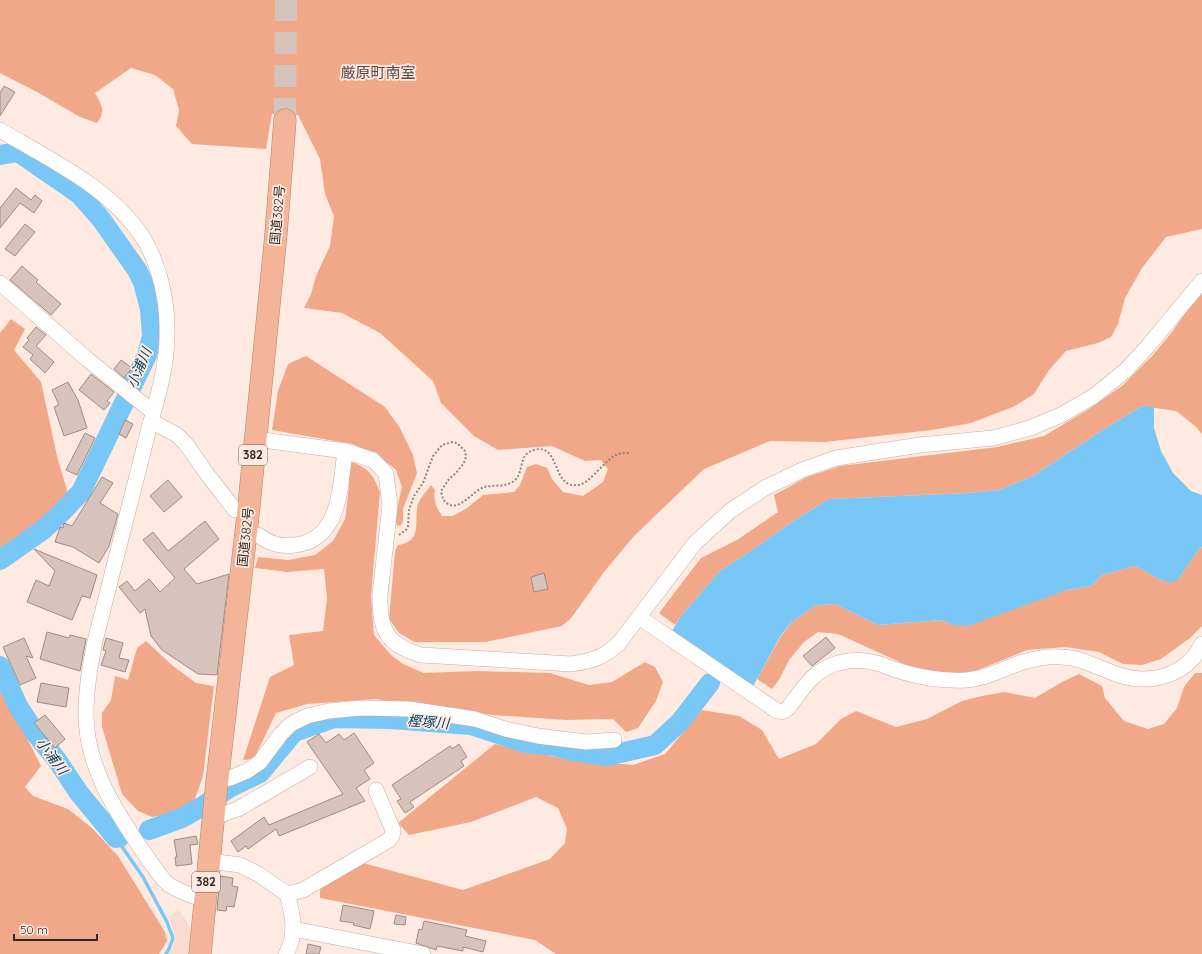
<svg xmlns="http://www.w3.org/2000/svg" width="1202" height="954" font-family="Quicksand,'Noto Sans JP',sans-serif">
  <rect width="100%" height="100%" fill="#ffeae1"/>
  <polygon fill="#f9dcd0" points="179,910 197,938 196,954 169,954 172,950 176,938 169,917"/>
  <g fill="#f1a889">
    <path d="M0 0H1202V229L1166 237 1142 268 1125 298 1118 324 1111 337 1098 343 1066 351 1049 370 1034 394 1013 407 971 423 932 430 825 442 770 441 704 469 634 536 604 572 572 617 562 626 486 642H414L399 633 389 619 395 551 398 545C424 541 413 521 418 504 420 498 427 491 431 485L435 490C433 501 436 507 442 516H453L467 508 483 495 514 492 520 485 527 467 536 464 547 468 552 479 563 492 583 496 603 482 608 469 601 460 585 461 552 446 498 450 474 436 441 403 433 381 380 333 342 313 304 308 311 294 316 276 330 246 334 216 325 194 320 159 298 115 272 114 266 149 192 144 176 126 179 110 173 89 155 75 131 68 95 93C102 105 106 112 97 123L80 117 37 92 0 73Z"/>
    <polygon points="1202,294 1202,434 1195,426 1176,411 1142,406 1101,431 1033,476 999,490 968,493 829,499 795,520 745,555 720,571 681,616 675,625 659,613 701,558 737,540 778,512 774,495 807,477 840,466 997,447 1044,436 1092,407 1123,385 1153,355 1172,332 1191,305"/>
    <path d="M11 319 25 329 14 350 41 382 57 456 68 494C48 519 27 532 0 548V333Z"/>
    <polygon points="306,356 385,407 400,428 413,455 417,473 403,509 403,521 401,525 397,526 395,517 402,487 396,470 378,455 352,444 272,430 278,391 288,364"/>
    <path d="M353 462C369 469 374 476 380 492L371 596 374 635 391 655 403 664 424 673 476 671 550 673 589 685 612 682 645 662 655 667 663 682 656 701 638 728 626 732 613 719 566 720 492 715 376 699 307 704 276 713 254 759 243 760 270 677 294 665 289 635 323 631 327 598 324 569 287 572 255 568 258 557 288 560 315 555 333 541 345 519 349 487V467Z"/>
    <polygon points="1202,547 1202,626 1190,638 1161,659 1142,665 1123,664 1099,652 1066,647 1027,650 978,670 951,675 922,670 904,664 838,634 818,632 804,642 789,660 779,680 772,689 757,679 781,636 792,622 816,605 835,604 878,625 941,620 953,625 1067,590 1091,586 1102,575 1135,566 1161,580 1179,578 1199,549"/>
    <polygon points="146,641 173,666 196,683 214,686 203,776 195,799 179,812 152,817 138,811 122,794 102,727 102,713 111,700 115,676 128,680 137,648"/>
    <polygon points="1195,673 1202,673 1202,954 556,954 535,940 320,898 320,889 363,863 463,890 550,859 565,843 567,829 558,808 536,797 471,822 409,835 398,823 495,744 566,759 633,765 665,754 702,710 739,716 762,730 779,759 816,744 841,719 856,711 896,727 927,719 962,701 982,696 1004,692 1035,698 1062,682 1079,674 1102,686 1105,698 1124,721 1148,729 1164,724 1177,708 1184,687"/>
    <polygon points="0,685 41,766 25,787 33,796 68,809 92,828 118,856 165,932 167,941 159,954 0,954"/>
  </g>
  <polygon fill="#79c7f6" points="1142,406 1154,407 1154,428 1161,451 1173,473 1191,491 1202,495 1202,547 1199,549 1179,578 1173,583 1161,580 1135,566 1102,575 1091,586 1067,590 968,626 953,625 941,620 878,625 835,604 816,605 792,622 781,635 752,688 672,631 681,616 720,571 745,555 795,520 829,499 968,493 999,490 1033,476 1101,431"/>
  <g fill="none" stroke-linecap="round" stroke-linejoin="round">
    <polyline stroke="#79c7f6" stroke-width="3.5" points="116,838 143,877 167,922 173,938 169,949 166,954"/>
    <g stroke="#79c7f6" stroke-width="20">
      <polyline points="0,155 18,152 79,194 101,219 137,270 143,282 150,309 152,336 147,355 81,492 62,512 43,530 0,560"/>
      <polyline points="0,666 18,706 36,734 57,760 79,793 116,838 120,837"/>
      <polyline points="149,830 182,818 203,806 229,788 260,773 294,732 334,718 390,719 471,725 526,743 555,746 573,751 607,756 655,745 680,722 710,683"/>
    </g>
  </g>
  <g fill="#d7c3bb" stroke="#9e8c84">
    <polygon points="4,86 15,92 0,116 0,93"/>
    <polygon points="16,188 31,200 35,195 42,201 34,213 20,203 0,228 0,208"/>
    <polygon points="25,224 35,232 15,256 5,249"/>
    <polygon points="22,266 38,280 36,282 61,304 51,315 10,280"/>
    <polygon points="36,327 46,335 36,346 54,362 45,373 30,359 33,355 23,347 29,340 27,338"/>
    <polygon points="121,360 132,368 124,378 114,369"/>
    <polygon points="91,374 114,392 107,401 110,403 104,410 79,390"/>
    <polygon points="68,382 78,400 87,428 64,436 54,407 59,405 52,390"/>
    <polygon points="125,420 133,424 126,438 119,434"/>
    <polygon points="85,433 95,438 77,475 66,470"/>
    <polygon points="102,477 113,483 100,503 118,514 109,546 99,563 73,547 55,542 60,527 63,528 64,523 72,526"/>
    <polygon points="168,480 182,497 164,512 150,496"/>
    <polygon points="205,521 219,539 184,569 197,584 229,574 217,675 198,674 162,650 151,636 145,609 140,613 119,587 127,581 135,591 149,579 160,592 175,578 143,540 153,532 168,551"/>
    <polygon points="34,549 97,575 90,598 82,596 72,620 27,602 36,580 49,586 55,571"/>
    <polygon points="544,573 548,589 534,592 531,577"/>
    <polygon points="47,632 69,638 70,635 86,639 80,671 40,659"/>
    <polygon points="826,637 835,648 812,666 803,656"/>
    <polygon points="24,638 33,658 26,656 36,678 20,685 3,647"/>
    <polygon points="106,638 123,643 119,658 129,660 125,672 101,665 106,651 103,650"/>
    <polygon points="41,683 69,688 66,707 37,702"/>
    <polygon points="45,715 65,739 55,748 34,723"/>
    <polygon points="354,733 374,763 364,770 370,779 356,788 365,801 279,836 276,829 248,849 246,846 238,852 231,841 264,817 269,825 343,794 307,742 319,734 326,743 339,734 344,740"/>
    <polygon points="459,744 467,757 461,761 464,766 410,802 414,807 405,813 397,801 401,799 392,785 450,746 452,749"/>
    <polygon points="196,836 198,844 190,845 192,864 176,866 175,857 177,857 174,840"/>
    <polygon points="220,876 233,878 232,886 238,887 234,907 227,906 226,911 217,910"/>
    <polygon points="343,905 374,911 370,929 353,925 354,923 340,921"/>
    <polygon points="396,915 406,917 405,925 394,924"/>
    <polygon points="424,921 467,930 465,936 486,941 483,952 463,947 463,951 437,946 436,950 416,943 419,929 422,930"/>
    <polygon points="308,944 321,947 319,954 306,954"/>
  </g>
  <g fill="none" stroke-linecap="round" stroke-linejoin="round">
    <polyline stroke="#d6c4bc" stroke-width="22" stroke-dasharray="22 11" stroke-linecap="butt" points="285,120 286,0"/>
    <defs>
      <g id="minor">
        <path d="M0 130C50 160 108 186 142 236 160 265 168 302 167 335 167 373 153 411 144 448 128 512 111 577 95 641 90 665 86 690 86 714 86 765 114 809 142 850 150 861 158 875 168 884 179 892 193 896 205 900"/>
        <polyline points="0,283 87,359 153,412"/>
        <polyline points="151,421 177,435 186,444 207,474 235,510"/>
        <path d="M255 439 345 451 373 460 381 468 386 474 390 505 380 595C379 630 387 645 421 655L571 664C592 661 603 658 619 643L695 543 730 511 765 488 802 470 836 458 920 445 993 438 1030 428 1061 415 1094 396 1126 370 1148 346 1202 281"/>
        <path d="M258 535C270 544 280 547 295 545 341 540 340 486 345 451"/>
        <path d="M639 617 777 711C782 712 784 712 788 708 796 698 803 687 812 678 830 660 857 657 880 664 888 667 895 670 903 672 923 678 945 681 966 680 986 679 1004 668 1023 662 1036 658 1048 656 1062 657 1083 658 1102 670 1122 676 1147 683 1176 678 1194 657 1197 653 1199 648 1202 644"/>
        <polyline points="218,781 230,778 247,771 260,762 281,734 291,724 307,716 329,711 361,708 409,709 475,719 505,729 538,736 586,742 614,740"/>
        <polyline points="214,817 238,809 310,767"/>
        <polyline points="209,861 240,865 258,874 287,894 303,890 389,840 392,836 393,830 376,790"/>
        <polyline points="293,929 423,954"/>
        <path d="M286 954C297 935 293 914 287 894"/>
      </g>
      <polyline id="highway" points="200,954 216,791 248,515 276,234 285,120"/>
    </defs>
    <use href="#minor" stroke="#c2afa6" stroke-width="16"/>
    <use href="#highway" stroke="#b08470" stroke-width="23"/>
    <path stroke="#91837d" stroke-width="2" stroke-dasharray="2 2" stroke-linecap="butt" d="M399 535 406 530 408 526 409 510 414 496 423 483 433 456 442 445 453 442 457 443 465 451 466 457 464 463 456 473 449 479 441 491C442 497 443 501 448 504 460 511 473 491 484 487 493 485 506 487 514 481 525 472 517 455 534 450 561 442 551 490 579 485 590 483 604 461 616 455 620 453 626 453 631 453"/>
    <use href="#minor" stroke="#fff" stroke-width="15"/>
    <use href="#highway" stroke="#f4b498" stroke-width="22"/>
  </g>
  <g text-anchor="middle" stroke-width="3.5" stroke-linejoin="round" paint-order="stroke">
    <g fill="#ffeae1" stroke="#70645f" stroke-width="1">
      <rect x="239" y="445" width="28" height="20" rx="3"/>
      <rect x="192" y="872" width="28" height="20" rx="3"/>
    </g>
    <g font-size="12" font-weight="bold" fill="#322a27">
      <text x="253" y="459">382</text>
      <text x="206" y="886">382</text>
    </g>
    <g font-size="13" fill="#322a27" stroke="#ffeae1">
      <text transform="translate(277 215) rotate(-85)" y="5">国道382号</text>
      <text transform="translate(245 537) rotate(-84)" y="5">国道382号</text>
    </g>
    <g font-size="14" font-style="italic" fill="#014564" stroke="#ffeae1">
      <text transform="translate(139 368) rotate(-67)" y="5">小浦川</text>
      <text transform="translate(428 722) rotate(4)" y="5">樫塚川</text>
      <text transform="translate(52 756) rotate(53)" y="5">小浦川</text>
    </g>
    <g font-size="15" fill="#584740" stroke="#ffeae1">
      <text x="378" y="78">厳原町南室</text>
    </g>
  </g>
  <path d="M14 934v6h83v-6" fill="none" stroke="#322a27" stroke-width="2"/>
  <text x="20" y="934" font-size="12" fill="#322a27" stroke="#ffeae1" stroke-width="3" paint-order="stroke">50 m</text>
</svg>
